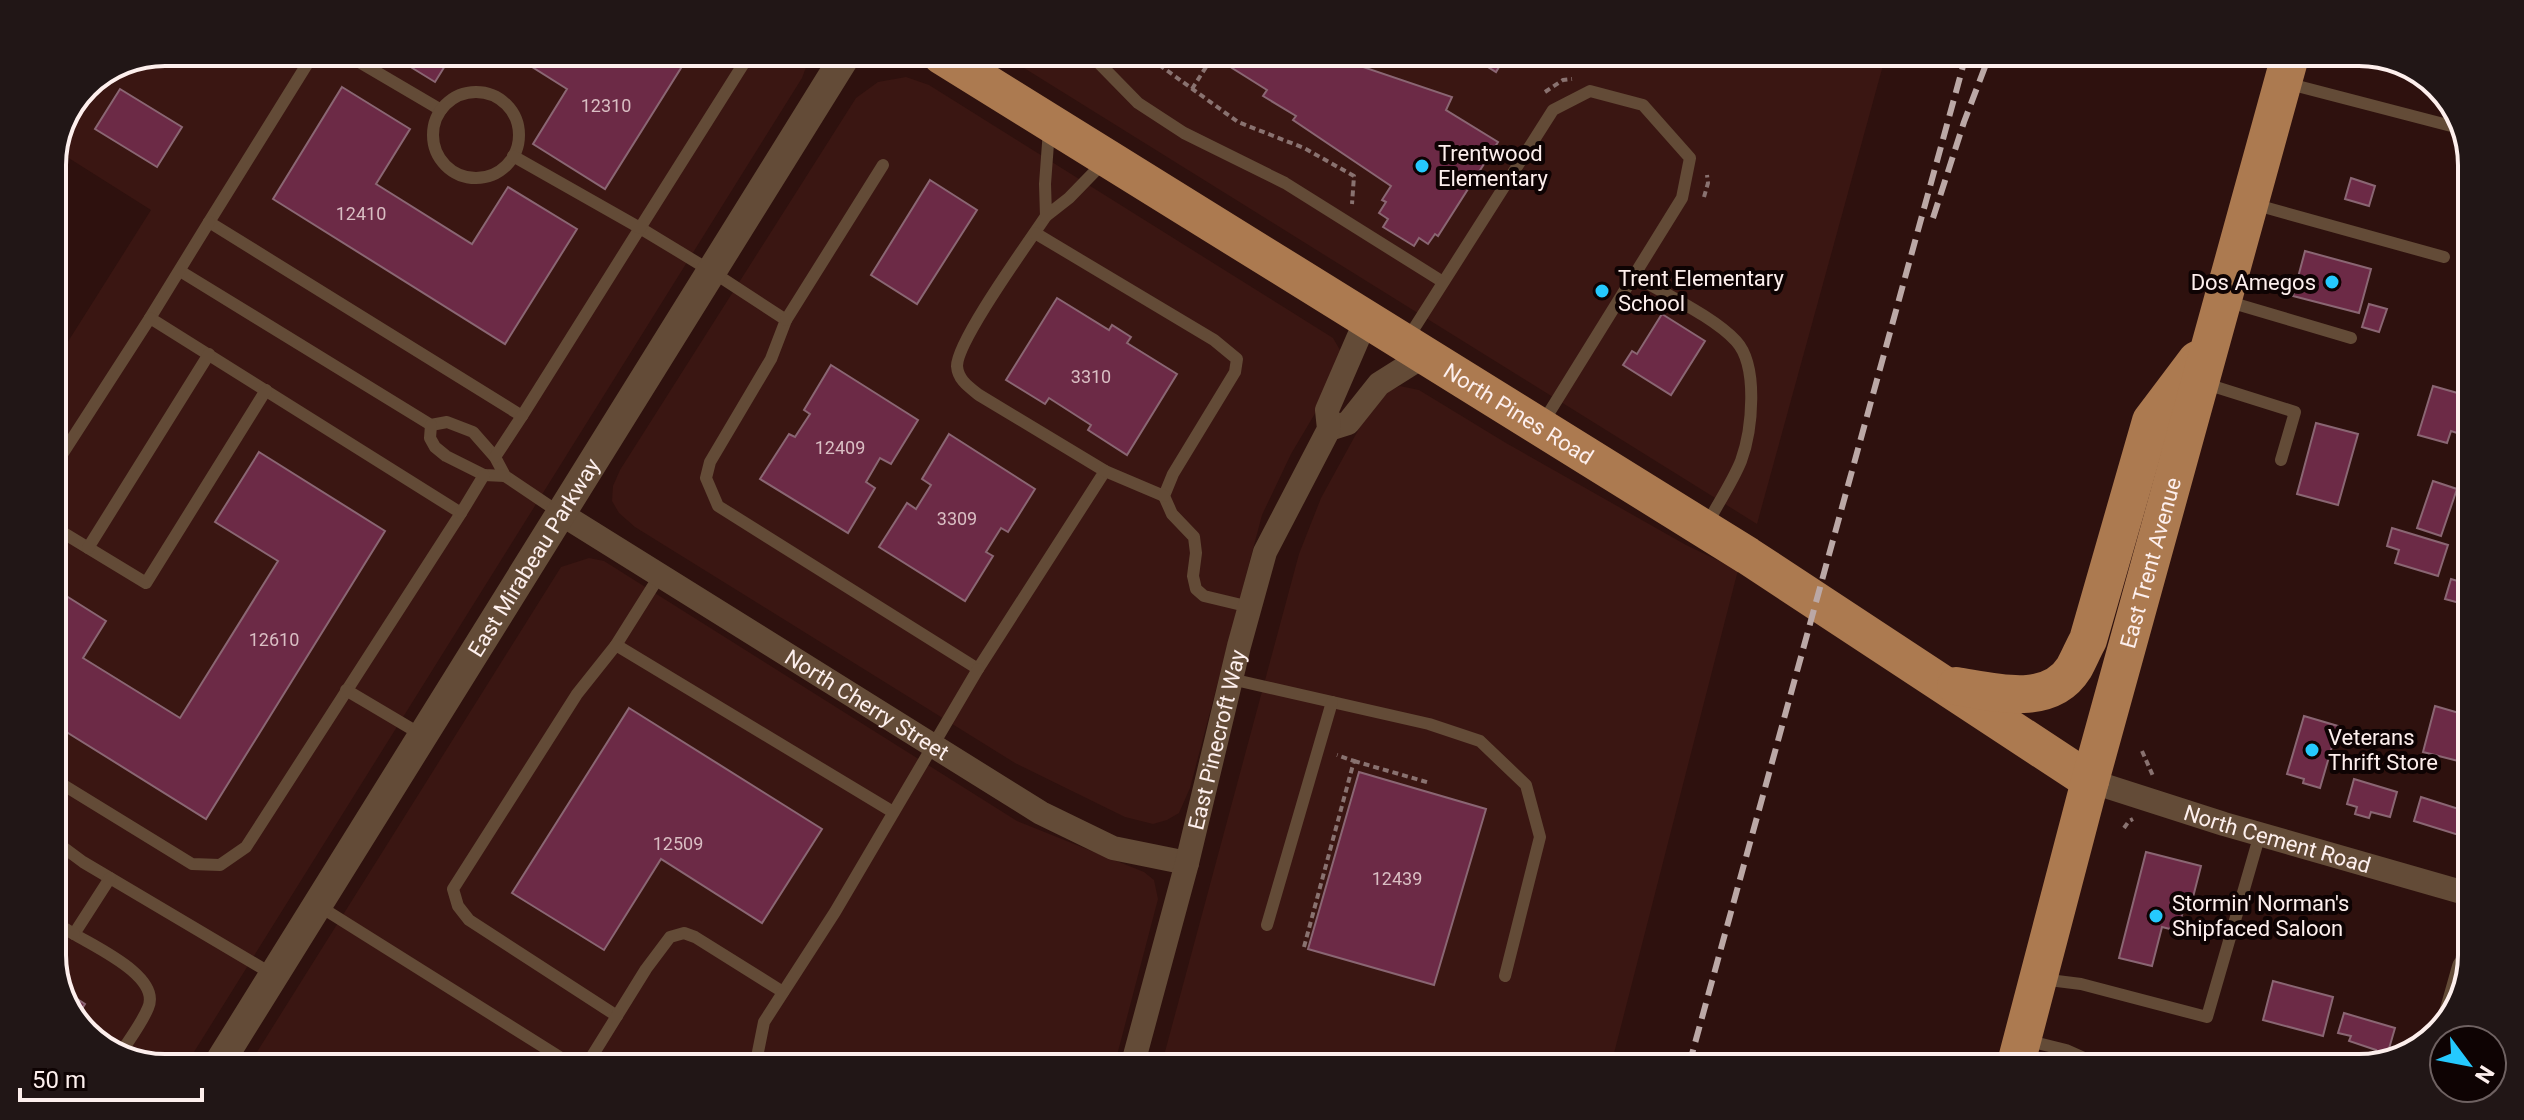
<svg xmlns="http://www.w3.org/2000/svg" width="2524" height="1120" font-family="Roboto,sans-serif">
  <rect width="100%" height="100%" fill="#2e110e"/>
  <g fill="#3a1612">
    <polygon points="165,52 811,54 802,78 189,1060 122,1060 75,1023 52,963 52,367 151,210 56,150 85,85"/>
    <polygon points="1003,55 1885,58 1757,524"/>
    <polygon points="906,77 929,85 1333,338 1340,350 1342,362 1336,378 1291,454 1262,515 1190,788 1179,813 1167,820 1153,824 1125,817 1015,763 635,527 619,513 612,501 613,486 620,470 856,98 878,82"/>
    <polygon points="1400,386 1419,390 1506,443 1686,545 1738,570 1611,1065 1162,1063 1299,554 1321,498 1367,414 1384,393"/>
    <polygon points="589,558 604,561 1017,821 1144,872 1154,880 1158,899 1115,1063 252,1060 561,567"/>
  </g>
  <g fill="#6c2a46" stroke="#8a6673" stroke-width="2">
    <polygon points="388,53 453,53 435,82"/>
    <polygon points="510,53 659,54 681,68 605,189 533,144 567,89"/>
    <polygon points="1213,56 1365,57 1360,66 1452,97 1446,110 1498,142 1438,236 1435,234 1428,244 1419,238 1414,246 1383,227 1388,219 1379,213 1386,202 1382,200 1391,186 1293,120 1296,116 1263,96 1267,90"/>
    <polygon points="1472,57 1505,57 1496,72"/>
    <polygon points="342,87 410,129 376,184 472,244 508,187 577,229 505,344 273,199"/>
    <polygon points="120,89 182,127 157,167 95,129"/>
    <polygon points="2351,178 2375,186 2369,206 2345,199"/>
    <polygon points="930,180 977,210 917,304 871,275"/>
    <polygon points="2305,251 2371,269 2359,313 2293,296"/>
    <polygon points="2462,287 2470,289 2470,306 2458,303"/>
    <polygon points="1057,298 1109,330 1112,325 1131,337 1127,343 1177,374 1127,455 1088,430 1091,425 1049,398 1045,404 1006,380"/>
    <polygon points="2369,304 2387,309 2379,332 2362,327"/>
    <polygon points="2470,311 2470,353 2458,350"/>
    <polygon points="1662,314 1705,341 1671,395 1623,365 1632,351 1637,354"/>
    <polygon points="831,365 918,420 891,464 880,458 866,482 875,488 848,533 760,479 789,434 795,437 810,414 804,410"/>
    <polygon points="2433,386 2468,396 2457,433 2451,431 2447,443 2418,435"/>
    <polygon points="2316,423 2358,434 2338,505 2297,494"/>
    <polygon points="949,434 1035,489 1008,532 1001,528 986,552 993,556 965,601 879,547 907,503 916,509 931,485 922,479"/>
    <polygon points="259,452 385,531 206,819 52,723 52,587 106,621 83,658 180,718 278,561 215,522"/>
    <polygon points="2433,481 2457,489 2441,536 2417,528"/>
    <polygon points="2392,528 2448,545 2438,576 2395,563 2399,550 2387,546"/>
    <polygon points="2464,572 2468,573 2467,605 2445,599 2451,579 2461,582"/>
    <polygon points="2435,706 2466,715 2466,763 2423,752"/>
    <polygon points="629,708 822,829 762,923 661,859 604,950 512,893"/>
    <polygon points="2304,716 2338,726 2320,788 2303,783 2304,779 2287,774"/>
    <polygon points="1359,772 1486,809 1434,985 1308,949"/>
    <polygon points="2354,779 2397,792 2390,817 2371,812 2369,818 2355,814 2357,807 2347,804"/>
    <polygon points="2421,797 2465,811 2465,837 2414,821"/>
    <polygon points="2146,852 2201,866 2191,905 2185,903 2178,931 2162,927 2152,966 2119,958"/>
    <polygon points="2273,981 2333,997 2323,1036 2263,1020"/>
    <polygon points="62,989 85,1004 74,1021"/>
    <polygon points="2344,1013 2395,1028 2386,1059 2375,1055 2376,1050 2349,1041 2351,1036 2338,1033"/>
  </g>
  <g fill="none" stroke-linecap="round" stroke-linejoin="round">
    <g stroke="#897270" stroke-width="4" stroke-dasharray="6 4" stroke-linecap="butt">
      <polyline points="1142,56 1147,56 1238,122 1304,148 1354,176 1352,204"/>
      <polyline points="1192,89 1213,56"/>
      <polyline points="1545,92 1563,80 1572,79"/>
      <polyline points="1704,197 1708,183 1707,175"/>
      <polyline points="2142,751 2153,776"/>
      <polyline points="1354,761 1430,783"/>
      <polyline points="2124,828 2129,821 2133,819"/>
      <polyline points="1304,947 1354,761 1337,755"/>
    </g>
    <g stroke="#634b37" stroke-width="12">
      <path d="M314 53 209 222 522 416 640 228 711 271 786 320 771 359 710 462 706 478 718 506 978 669 1105 471 979 395C969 387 958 380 957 366 957 341 1028 243 1046 216"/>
      <polyline points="344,53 441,110"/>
      <polyline points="1091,55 1138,103 1184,133 1285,183 1443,282"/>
      <polyline points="2286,83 2459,128 2460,125"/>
      <circle cx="476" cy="135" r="43"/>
      <polyline points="1049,130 1045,184 1046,216 1069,198 1103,163"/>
      <polyline points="513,156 640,228 744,63 745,54"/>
      <polyline points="2253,204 2444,257"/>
      <polyline points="1035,233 1214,340 1237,359 1235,372 1173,474 1164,496 1172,514 1194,537 1196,553 1193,576 1196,589 1204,596 1250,607"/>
      <polyline points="180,271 431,425 447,422 473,432 495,457 505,476 560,513"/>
      <polyline points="2226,301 2351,338"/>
      <polyline points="150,318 209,222"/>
      <polyline points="786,320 883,165"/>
      <polyline points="1406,341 1553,110 1590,91 1643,105 1690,158 1682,198 1630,282"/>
      <polyline points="2203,383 2295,412 2281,460"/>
      <path d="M1542 424 1630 282 1644 281C1671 297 1716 319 1736 341 1759 366 1752 431 1741 461 1732 483 1717 505 1706 526"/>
      <polyline points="431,425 430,438 435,447 446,456 484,475 505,476"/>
      <polyline points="495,457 522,416"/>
      <polyline points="52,470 150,318 461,513 246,847 220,865 192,864 52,778"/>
      <polyline points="1105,471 1164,496"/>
      <polyline points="461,513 484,475"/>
      <polyline points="52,526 146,583 266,390"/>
      <polyline points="88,548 209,354"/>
      <polyline points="616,645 660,575"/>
      <polyline points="1231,679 1429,724 1480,741 1526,785 1540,837 1505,976"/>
      <polyline points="346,690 422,735"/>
      <polyline points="52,839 83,862 272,974"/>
      <path d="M110 878 74 934C95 947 162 977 148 1008 141 1025 128 1041 118 1057"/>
      <polyline points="319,906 566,1061"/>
      <polyline points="52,921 74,934"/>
      <polyline points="1267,925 1332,702"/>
      <polyline points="2041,979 2081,984 2207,1017 2260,834"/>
      <polyline points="617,1016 469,920 458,906 453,889 577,694 616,645 893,812"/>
      <polyline points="2025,1040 2066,1050 2104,1067"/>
      <polyline points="589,1061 646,969 670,937 684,933 695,937 783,992"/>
      <polyline points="756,1062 764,1022 835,912 978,669"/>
    </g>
    <g stroke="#634b37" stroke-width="24">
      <polyline points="1329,429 1348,423 1379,384 1425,355"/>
      <path id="s1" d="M560 513 1041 813 1113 848 1187 863"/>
      <path id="s2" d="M2090 781 2224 824 2465 893"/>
      <polyline points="2451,1013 2464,967"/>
      <path id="s3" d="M1133 1063 1187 863 1239 646 1265 552 1329 429 1327 410 1366 320"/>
    </g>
    <path stroke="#634b37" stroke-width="30" id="s4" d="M221 1060 846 55"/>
    <g stroke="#ac7a50" stroke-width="38">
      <path id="s5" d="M941 55 1748 556 2090 781"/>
      <path d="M1956 686C1994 692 2049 708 2074 668 2079 659 2083 649 2088 640L2151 421 2197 360"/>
      <path id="s6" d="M2015 1067 2090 781 2289 60"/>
    </g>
    <g stroke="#bba8a6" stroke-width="6" stroke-dasharray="16 8" stroke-linecap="butt">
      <polyline points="1933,218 1964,122 1988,59"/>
      <polyline points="1689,1065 1965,59"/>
    </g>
  </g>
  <g fill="#25c9fe" stroke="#0e0303" stroke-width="3">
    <circle cx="1422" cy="166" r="8"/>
    <circle cx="2332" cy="282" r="8"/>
    <circle cx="1602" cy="291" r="8"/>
    <circle cx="2312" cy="750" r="8"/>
    <circle cx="2156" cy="916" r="8"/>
  </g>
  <g text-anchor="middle" stroke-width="8" stroke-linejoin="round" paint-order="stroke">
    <g font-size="18" fill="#d9bec3">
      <text x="606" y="112">12310</text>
      <text x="361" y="220">12410</text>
      <text x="1091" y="383">3310</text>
      <text x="840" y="454">12409</text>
      <text x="957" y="525">3309</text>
      <text x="274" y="646">12610</text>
      <text x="678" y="850">12509</text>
      <text x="1397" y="885">12439</text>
    </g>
    <g font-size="22" fill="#fdefed" stroke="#0e0303" text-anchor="start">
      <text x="1438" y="161">Trentwood<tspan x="1438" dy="25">Elementary</tspan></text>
      <text x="1618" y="286">Trent Elementary<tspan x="1618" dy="25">School</tspan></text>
      <text x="2316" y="290" text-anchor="end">Dos Amegos</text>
      <text x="2328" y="745">Veterans<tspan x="2328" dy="25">Thrift Store</tspan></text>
      <text x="2172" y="911">Stormin' Norman's<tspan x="2172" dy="25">Shipfaced Saloon</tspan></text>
    </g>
    <g font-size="22" fill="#fdefed" stroke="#0e0303">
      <text dy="8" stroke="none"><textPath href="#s5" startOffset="680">North Pines Road</textPath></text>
      <text dy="8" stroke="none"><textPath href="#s4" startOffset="592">East Mirabeau Parkway</textPath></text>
      <text dy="8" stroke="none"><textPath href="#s6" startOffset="522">East Trent Avenue</textPath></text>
      <text dy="8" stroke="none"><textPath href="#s1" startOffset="362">North Cherry Street</textPath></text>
      <text dy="8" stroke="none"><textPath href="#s3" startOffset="334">East Pinecroft Way</textPath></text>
      <text dy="8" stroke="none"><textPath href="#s2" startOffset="196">North Cement Road</textPath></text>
    </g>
  </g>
  <path d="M0 0H2524V1120H0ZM165 66H2359A99 99 0 0 1 2458 165V955A99 99 0 0 1 2359 1054H165A99 99 0 0 1 66 955V165A99 99 0 0 1 165 66Z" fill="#211616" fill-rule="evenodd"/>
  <path fill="none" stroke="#fdefed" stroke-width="4" d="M165 66H2359A99 99 0 0 1 2458 165V955A99 99 0 0 1 2359 1054H165A99 99 0 0 1 66 955V165A99 99 0 0 1 165 66Z"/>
  <g transform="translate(2468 1064) rotate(122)"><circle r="38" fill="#0e0303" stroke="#6e6161" stroke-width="2"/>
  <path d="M0-6L14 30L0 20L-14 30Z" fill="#25c9fe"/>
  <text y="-12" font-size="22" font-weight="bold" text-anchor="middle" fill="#fdefed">N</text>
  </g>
  <path d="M20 1088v12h182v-12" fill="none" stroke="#fdefed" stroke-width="4"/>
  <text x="32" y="1088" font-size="24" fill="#fdefed" stroke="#0e0303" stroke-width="6" paint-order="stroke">50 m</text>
</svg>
